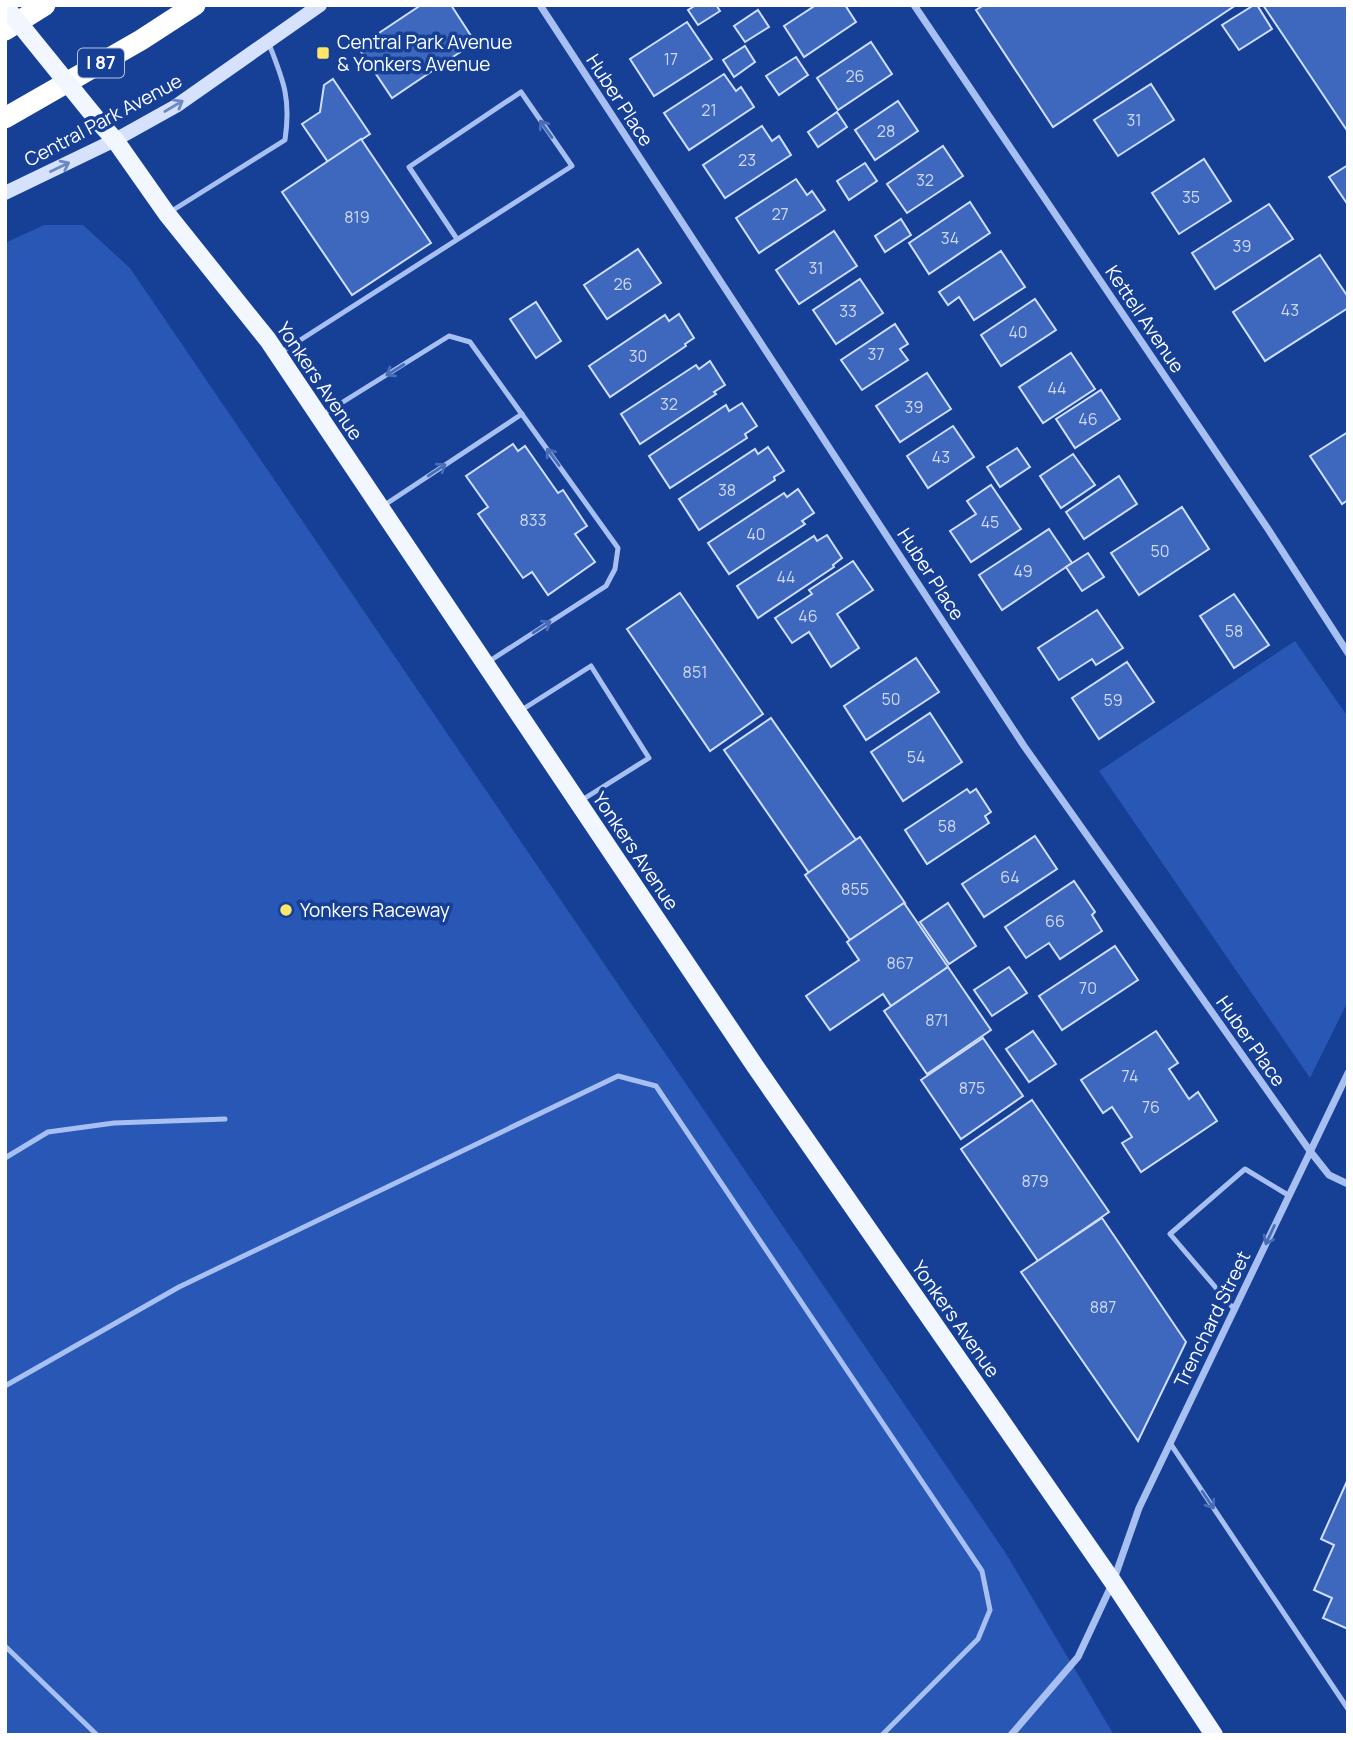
<svg xmlns="http://www.w3.org/2000/svg" width="1353" height="1740" font-family="Manrope,sans-serif">
  <rect width="100%" height="100%" fill="#163f96"/>
  <g fill="#2957b5">
    <polygon points="44,225 83,225 130,268 1005,1552 1114,1735 5,1735 5,243"/>
    <polygon points="1295,641 1348,717 1348,1001 1310,1078 1099,771"/>
  </g>
  <g fill="#3e68be" stroke="#cfdefc" stroke-width="2">
    <polygon points="421,5 451,5 475,42 392,98 358,47"/>
    <polygon points="696,5 716,5 720,11 698,25 688,10"/>
    <polygon points="816,5 845,5 856,22 804,57 784,26"/>
    <polygon points="984,5 1236,5 1053,127 976,10"/>
    <polygon points="1254,5 1257,5 1272,29 1239,50 1222,25"/>
    <polygon points="1263,5 1348,5 1348,132"/>
    <polygon points="758,10 769,27 745,42 734,26"/>
    <polygon points="687,22 712,59 654,96 630,59"/>
    <polygon points="871,42 892,74 838,110 817,78"/>
    <polygon points="745,46 755,62 734,77 723,60"/>
    <polygon points="796,57 808,75 779,95 766,76"/>
    <polygon points="724,74 736,91 741,87 754,107 689,150 664,113"/>
    <polygon points="333,79 370,134 328,162 302,124 320,112 324,85"/>
    <polygon points="1151,84 1174,120 1118,156 1094,120"/>
    <polygon points="898,101 918,131 875,160 855,130"/>
    <polygon points="837,112 847,127 818,147 808,132"/>
    <polygon points="762,126 772,141 779,136 791,155 725,198 703,165"/>
    <polygon points="361,139 431,243 352,295 282,192"/>
    <polygon points="943,146 963,176 907,213 887,184"/>
    <polygon points="1204,159 1231,201 1179,234 1152,193"/>
    <polygon points="865,163 877,181 849,200 837,181"/>
    <polygon points="1348,165 1348,205 1329,177"/>
    <polygon points="796,179 807,195 812,191 825,210 759,253 736,218"/>
    <polygon points="970,202 990,233 929,274 909,243"/>
    <polygon points="1269,204 1293,239 1215,289 1192,253"/>
    <polygon points="901,219 911,235 885,252 875,236"/>
    <polygon points="834,231 857,266 799,304 776,270"/>
    <polygon points="638,249 661,283 607,319 584,285"/>
    <polygon points="1001,251 1025,287 974,320 959,297 948,305 939,292"/>
    <polygon points="1320,255 1348,297 1348,308 1265,361 1233,312"/>
    <polygon points="860,279 883,313 836,344 813,310"/>
    <polygon points="1035,299 1056,330 1001,366 981,335"/>
    <polygon points="536,302 561,341 536,358 510,319"/>
    <polygon points="679,314 694,338 685,344 686,346 610,397 589,366 665,315 669,321"/>
    <polygon points="895,324 908,344 900,349 908,360 862,390 841,360"/>
    <polygon points="1071,353 1095,389 1043,423 1019,387"/>
    <polygon points="710,361 725,385 714,392 716,394 640,444 621,414 696,365 699,369"/>
    <polygon points="927,373 951,409 900,442 876,406"/>
    <polygon points="1101,390 1120,419 1075,448 1056,419"/>
    <polygon points="742,403 757,426 745,434 747,438 670,488 649,456 726,405 729,411"/>
    <polygon points="953,426 974,457 928,488 907,456"/>
    <polygon points="1348,432 1348,500 1342,504 1310,456"/>
    <polygon points="513,444 518,451 525,446 558,493 563,490 587,526 575,534 595,562 548,595 532,572 523,578 478,514 488,507 466,476"/>
    <polygon points="768,447 784,471 774,477 775,480 699,530 679,499 755,449 758,454"/>
    <polygon points="1017,448 1030,467 1000,487 987,467"/>
    <polygon points="1073,454 1095,485 1061,508 1040,476"/>
    <polygon points="1119,476 1137,504 1084,539 1066,512"/>
    <polygon points="991,485 1021,529 971,562 950,531 976,514 967,501"/>
    <polygon points="798,489 814,513 802,521 805,524 729,574 708,543 784,493 787,497"/>
    <polygon points="1182,507 1209,549 1139,595 1111,553"/>
    <polygon points="1049,529 1072,563 1002,610 979,575"/>
    <polygon points="827,535 842,558 833,565 834,567 758,618 737,586 814,536 817,541"/>
    <polygon points="1088,553 1104,577 1082,591 1066,567"/>
    <polygon points="853,561 873,590 837,614 859,648 831,667 809,632 792,643 775,618 812,594 809,590"/>
    <polygon points="680,593 763,714 710,751 627,629"/>
    <polygon points="1234,594 1269,645 1234,668 1200,616"/>
    <polygon points="1097,610 1123,648 1096,665 1092,659 1059,680 1038,648"/>
    <polygon points="916,658 939,692 866,740 844,706"/>
    <polygon points="1127,662 1154,702 1099,739 1072,698"/>
    <polygon points="930,713 962,762 903,801 871,752"/>
    <polygon points="771,718 856,840 809,873 724,750"/>
    <polygon points="967,789 970,793 976,789 991,812 985,816 989,823 927,864 905,830"/>
    <polygon points="1035,836 1057,869 984,917 962,884"/>
    <polygon points="860,837 905,903 850,940 805,875"/>
    <polygon points="1074,881 1095,912 1092,915 1102,931 1060,959 1049,943 1026,958 1005,927"/>
    <polygon points="904,903 948,967 891,1006 883,994 830,1030 806,996 859,960 847,942"/>
    <polygon points="948,903 976,946 949,964 920,922"/>
    <polygon points="1115,946 1138,980 1062,1030 1039,996"/>
    <polygon points="948,967 991,1030 927,1074 884,1011"/>
    <polygon points="1009,967 1027,993 992,1016 974,990"/>
    <polygon points="1033,1031 1056,1064 1029,1082 1006,1049"/>
    <polygon points="1156,1031 1178,1063 1169,1069 1189,1099 1198,1092 1217,1121 1141,1172 1122,1143 1132,1137 1112,1107 1103,1113 1081,1080"/>
    <polygon points="983,1038 1023,1096 961,1139 921,1080"/>
    <polygon points="1032,1100 1109,1212 1038,1261 961,1149"/>
    <polygon points="1102,1218 1186,1342 1138,1441 1021,1272"/>
    <polygon points="1348,1479 1348,1629 1323,1618 1332,1598 1314,1590 1334,1545 1321,1539"/>
  </g>
  <g fill="none" stroke-linecap="round" stroke-linejoin="round">
    <g stroke="#a8c0f1" stroke-width="5">
      <path d="M170 212 285 140C291 99 284 82 269 44"/>
      <polyline points="280,353 572,166 521,92 409,167 457,239"/>
      <polyline points="322,415 449,336 470,342 618,548 615,569 606,586 488,662"/>
      <polyline points="383,506 522,414"/>
      <polyline points="520,711 591,666 649,758 582,800"/>
      <polyline points="5,1158 48,1132 114,1123 225,1119"/>
      <polyline points="1234,1309 1170,1234 1245,1169 1288,1195"/>
      <polyline points="5,1386 179,1287 618,1076 656,1086 982,1571 990,1610 978,1639 882,1735"/>
      <polyline points="1170,1443 1348,1709"/>
      <polyline points="5,1646 97,1735"/>
    </g>
    <g stroke="#a8c0f1" stroke-width="7">
      <polyline points="540,5 1024,746 1310,1151 1329,1175 1348,1184"/>
      <polyline points="914,5 1268,529 1348,653"/>
      <polyline points="1011,1735 1078,1657 1113,1582 1139,1508 1348,1073"/>
    </g>
    <polyline stroke="#d6e2fc" stroke-width="14" points="5,193 115,140 176,106 320,5"/>
    <polyline stroke="#f2f6ff" stroke-width="18" points="99,122 115,140 167,214 268,340 755,1066 1113,1582 1214,1735"/>
    <g stroke="#fff" stroke-width="21">
      <polyline points="5,30 45,5"/>
      <polyline points="5,118 141,40 195,5"/>
    </g>
    <polyline stroke="#f2f6ff" stroke-width="18" points="5,6 99,122"/>
  </g>
  <defs><path id="oneway-shaft" d="M-6 0H5M1.5-3L5.5 0L1.5 3" fill="none" stroke-width="1.6" stroke-linecap="round" stroke-linejoin="round" transform="scale(1.75)"/></defs>
  <g stroke="#6c88c4">
    <use href="#oneway-shaft" transform="translate(174 106) rotate(-31)"/>
    <use href="#oneway-shaft" transform="translate(60 167) rotate(-26)"/>
  </g>
  <g stroke="#496cb6">
    <use href="#oneway-shaft" transform="translate(546 129) rotate(-125)"/>
    <use href="#oneway-shaft" transform="translate(395 370) rotate(148)"/>
    <use href="#oneway-shaft" transform="translate(553 457) rotate(-126)"/>
    <use href="#oneway-shaft" transform="translate(437 470) rotate(-34)"/>
    <use href="#oneway-shaft" transform="translate(542 627) rotate(-33)"/>
    <use href="#oneway-shaft" transform="translate(1270 1235) rotate(115)"/>
    <use href="#oneway-shaft" transform="translate(1208 1500) rotate(56)"/>
  </g>
  <g fill="#ffe568" stroke="#163f96" stroke-width="2.5">
    <rect x="316" y="46" width="14" height="14" rx="3.5"/>
    <circle cx="286" cy="910" r="7"/>
  </g>
  <g text-anchor="middle" stroke-width="7" stroke-linejoin="round" paint-order="stroke">
    <g font-size="16" fill="#cfd9ef">
      <text x="671" y="65">17</text>
      <text x="855" y="82">26</text>
      <text x="709" y="116">21</text>
      <text x="1134" y="126">31</text>
      <text x="886" y="137">28</text>
      <text x="747" y="166">23</text>
      <text x="925" y="186">32</text>
      <text x="1191" y="203">35</text>
      <text x="780" y="220">27</text>
      <text x="357" y="223">819</text>
      <text x="950" y="244">34</text>
      <text x="1242" y="252">39</text>
      <text x="816" y="274">31</text>
      <text x="623" y="290">26</text>
      <text x="1290" y="316">43</text>
      <text x="848" y="317">33</text>
      <text x="1018" y="338">40</text>
      <text x="876" y="360">37</text>
      <text x="638" y="362">30</text>
      <text x="1057" y="394">44</text>
      <text x="669" y="410">32</text>
      <text x="914" y="413">39</text>
      <text x="1088" y="425">46</text>
      <text x="941" y="463">43</text>
      <text x="727" y="496">38</text>
      <text x="533" y="526">833</text>
      <text x="990" y="528">45</text>
      <text x="756" y="540">40</text>
      <text x="1160" y="557">50</text>
      <text x="1023" y="577">49</text>
      <text x="786" y="583">44</text>
      <text x="808" y="622">46</text>
      <text x="1234" y="637">58</text>
      <text x="695" y="678">851</text>
      <text x="891" y="705">50</text>
      <text x="1113" y="706">59</text>
      <text x="916" y="763">54</text>
      <text x="947" y="832">58</text>
      <text x="1010" y="883">64</text>
      <text x="855" y="895">855</text>
      <text x="1055" y="927">66</text>
      <text x="900" y="969">867</text>
      <text x="1088" y="994">70</text>
      <text x="937" y="1026">871</text>
      <text x="1130" y="1082">74</text>
      <text x="972" y="1094">875</text>
      <text x="1151" y="1113">76</text>
      <text x="1035" y="1187">879</text>
      <text x="1103" y="1313">887</text>
    </g>
    <rect fill="#163f96" stroke="#b9c5e0" stroke-width="2" x="78" y="48.5" width="46" height="29" rx="5"/>
    <g font-size="18" font-weight="bold" fill="#fff">
      <text x="101" y="69">I 87</text>
    </g>
    <g font-size="19" fill="#fff" stroke="#163f96" text-anchor="start">
      <text x="337" y="49">Central Park Avenue<tspan x="337" dy="22">&amp; Yonkers Avenue</tspan></text>
      <text x="300" y="917">Yonkers Raceway</text>
    </g>
    <g font-size="19" fill="#fff" stroke="#163f96">
      <text transform="translate(620 100) rotate(57)" y="7">Huber Place</text>
      <text transform="translate(103 120) rotate(-28)" y="7">Central Park Avenue</text>
      <text transform="translate(1145 319) rotate(56)" y="7">Kettell Avenue</text>
      <text transform="translate(320 381) rotate(56)" y="7">Yonkers Avenue</text>
      <text transform="translate(931 574) rotate(57)" y="7">Huber Place</text>
      <text transform="translate(636 851) rotate(56)" y="7">Yonkers Avenue</text>
      <text transform="translate(1251 1041) rotate(55)" y="7">Huber Place</text>
      <text transform="translate(956 1319) rotate(55)" y="7">Yonkers Avenue</text>
      <text transform="translate(1212 1319) rotate(-64)" y="7">Trenchard Street</text>
    </g>
  </g>
  <rect width="1353" height="1740" fill="none" stroke="#ffffff" stroke-width="14"/>
</svg>
